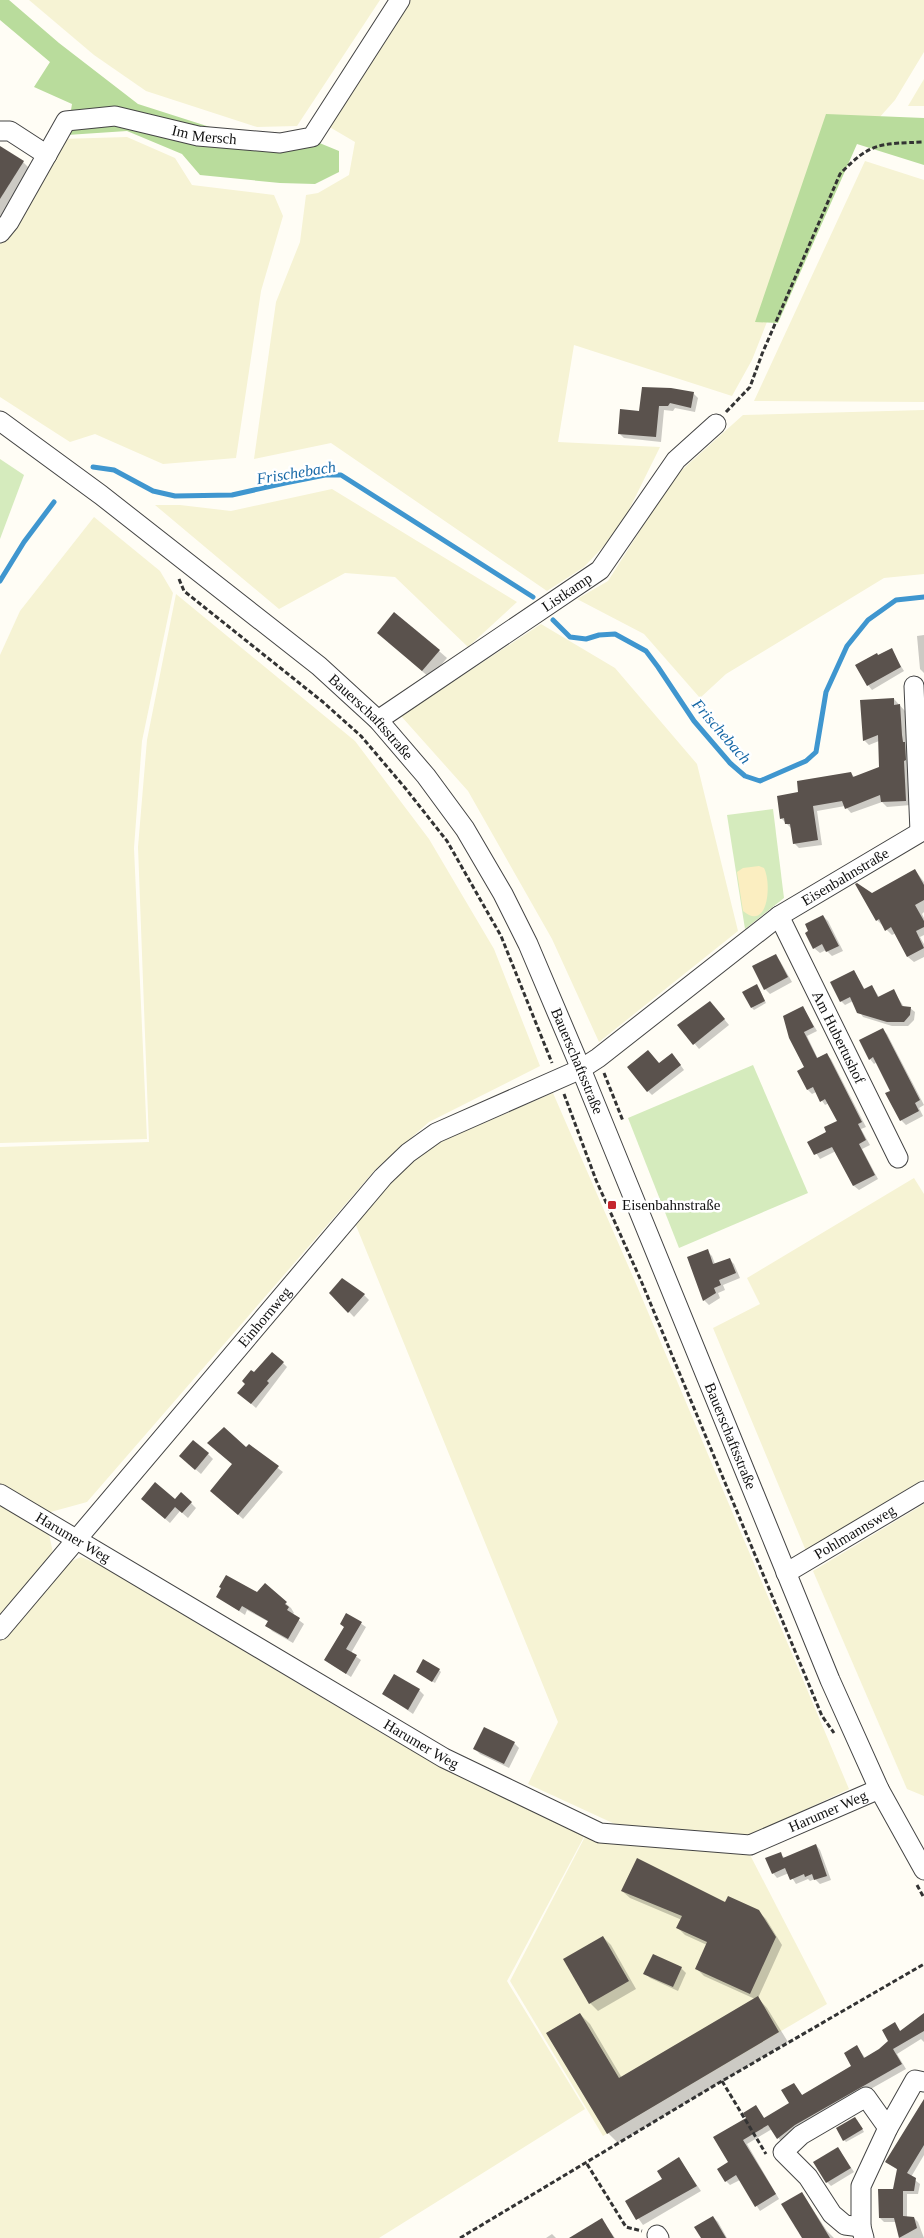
<svg xmlns="http://www.w3.org/2000/svg" width="924" height="2238" font-family="'Times New Roman',serif">
  <rect width="100%" height="100%" fill="#fffdf5"/>
  <g fill="#f6f3d4">
    <polygon points="29,0 380,0 297,126 257,127 146,91 94,55"/>
    <polygon points="403,0 924,0 924,52 895,100 822,182 752,360 732,396 574,345 558,442 660,447 619,530 584,567 547,591 331,443 254,459 276,302 300,242 306,195 318,193 349,175 355,142 321,122"/>
    <polygon points="924,79 924,106 908,106"/>
    <polygon points="127,137 175,158 192,185 274,195 283,216 261,291 236,458 163,464 95,434 70,442 0,397 0,242 61,139"/>
    <polygon points="865,161 924,180 924,402 754,401"/>
    <polygon points="924,410 924,574 884,578 726,674 700,698 644,634 577,599 608,581 674,477 743,415"/>
    <polygon points="332,489 517,602 468,647 395,577 345,573 279,609 155,505 180,505 231,511"/>
    <polygon points="94,517 160,571 173,593 142,741 134,848 147,1139 0,1143 0,655 20,611"/>
    <polygon points="176,594 355,741 429,839 494,949 540,1066 429,1122 375,1170 87,1502 47,1513 0,1484 0,1147 149,1142 138,847 147,740"/>
    <polygon points="541,624 615,668 697,764 738,931 599,1042 552,939 468,791 401,716"/>
    <polygon points="553,1093 637,1286 849,1789 749,1836 617,1825 528,1784 558,1722 355,1223 401,1169 440,1142"/>
    <polygon points="914,1178 924,1194 924,1479 806,1551 713,1328 760,1304 747,1278"/>
    <polygon points="924,1504 924,1796 907,1789 813,1571"/>
    <polygon points="0,1505 49,1534 53,1553 0,1617"/>
    <polygon points="81,1557 100,1565 393,1740 586,1833 507,1981 585,2109 379,2238 0,2238 0,1641 63,1565"/>
    <polygon points="587,1833 748,1851 827,2004 603,2136 510,1981"/>
  </g>
  <g fill="#d5ebbd">
    <polygon points="0,459 24,475 0,539"/>
    <polygon points="773,809 784,898 745,929 727,815"/>
    <polygon points="753,1065 808,1193 679,1248 628,1118"/>
  </g>
  <g fill="#b9dc9c">
    <polygon points="0,0 9,0 59,43 138,104 279,149 317,142 339,151 339,172 315,184 280,183 200,175 182,154 127,131 67,135 72,104 34,87 50,62 0,20"/>
    <polygon points="826,114 924,118 924,165 857,144 778,323 755,322"/>
  </g>
  <path fill="#fbeec1" d="M759 866 764 868C772 884 768 932 743 911L737 872 743 868Z"/>
  <g fill="#0003">
    <polygon points="0,147 23,162 31,170 0,219"/>
    <polygon points="693,393 698,398 695,412 675,408 673,411 664,410 661,442 624,438 619,433 641,412"/>
    <polygon points="378,633 439,651 447,658 430,678"/>
    <polygon points="924,635 924,673 920,669 917,636"/>
    <polygon points="891,650 904,671 872,690 868,685 878,656"/>
    <polygon points="894,699 905,711 911,805 887,807 882,802 851,813 845,806 817,811 822,845 799,848 794,843 792,829 781,818 800,794 851,773 855,778 880,767 879,741 869,745 864,740"/>
    <polygon points="915,870 924,882 924,912 922,914 924,918 924,935 920,937 924,944 924,957 914,962 908,957 896,933 892,935 877,920 872,894"/>
    <polygon points="823,916 828,921 843,951 832,956 826,950 820,953 814,948"/>
    <polygon points="775,956 780,961 792,982 770,994 765,989"/>
    <polygon points="854,971 865,990 872,986 879,997 893,990 904,1007 910,1008 915,1012 914,1020 908,1026 892,1026 863,1017 853,1001 845,1005 841,1001"/>
    <polygon points="759,988 766,1003 754,1010 752,1008"/>
    <polygon points="715,1008 729,1025 699,1049 679,1025"/>
    <polygon points="803,1008 817,1031 807,1036 818,1059 827,1055 831,1059 866,1127 861,1129 870,1145 862,1149 878,1179 859,1190 854,1186 836,1151 820,1159 809,1142 828,1132 838,1121 829,1103 825,1105 816,1092 812,1094 808,1090 798,1071 806,1068"/>
    <polygon points="882,1029 887,1034 924,1105 919,1108 923,1116 906,1125 901,1120 892,1091 877,1062 874,1064 870,1059"/>
    <polygon points="676,1059 684,1070 652,1095 648,1091"/>
    <polygon points="707,1251 712,1256 715,1264 729,1259 734,1264 740,1278 723,1285 725,1290 718,1293 720,1298 709,1305 704,1300"/>
    <polygon points="331,1293 364,1295 369,1300 354,1317"/>
    <polygon points="283,1363 287,1367 256,1408 239,1393 255,1374"/>
    <polygon points="249,1446 283,1472 243,1519 216,1495"/>
    <polygon points="208,1454 213,1459 201,1474 186,1461"/>
    <polygon points="175,1501 191,1503 196,1508 188,1518 180,1511 170,1523 148,1504"/>
    <polygon points="265,1585 291,1608 294,1613 292,1615 304,1624 293,1643 272,1631 267,1625 269,1622 247,1610 245,1615 218,1597 257,1594"/>
    <polygon points="347,1614 366,1627 351,1653 361,1660 351,1677 325,1660 345,1627"/>
    <polygon points="439,1670 441,1672 435,1683 420,1674"/>
    <polygon points="419,1690 424,1695 413,1714 384,1694"/>
    <polygon points="514,1743 519,1748 509,1768 480,1754 475,1749"/>
    <polygon points="816,1845 820,1850 831,1880 820,1884 815,1879 810,1881 808,1879 796,1884 789,1873 777,1878 773,1873 780,1854 785,1858"/>
    <polygon points="622,1891 726,1903 758,1911 766,1919 782,1945 758,1998 767,2008 788,2042 618,2143 608,2133 580,2014 590,2024 622,2078 755,1999 704,1976 696,1968 707,1945 685,1935 678,1928 682,1920 630,1898"/>
    <polygon points="603,1937 611,1945 636,1989 598,2011 590,2003"/>
    <polygon points="681,1968 686,1973 678,1991 650,1978 645,1973"/>
    <polygon points="924,2014 924,2042 921,2039 897,2054 906,2069 800,2129 782,2143 772,2129 747,2144 779,2199 760,2211 740,2180 730,2185 726,2181 730,2163 748,2118 756,2107 765,2119 791,2104 794,2084 803,2096 853,2066 857,2047 866,2059 880,2050 889,2041 895,2024 901,2032"/>
    <polygon points="924,2101 924,2155 911,2177 920,2184 918,2194 907,2194 907,2218 914,2218 918,2222 924,2238 900,2238 896,2222 884,2222 880,2218 894,2190 898,2170 886,2162"/>
    <polygon points="857,2120 864,2132 846,2142 844,2140"/>
    <polygon points="838,2148 854,2172 831,2186 827,2182"/>
    <polygon points="679,2159 701,2191 643,2225 627,2202 664,2180"/>
    <polygon points="802,2193 827,2231 834,2238 806,2238"/>
    <polygon points="713,2217 718,2222 727,2238 702,2238"/>
    <polygon points="602,2220 615,2238 587,2238"/>
    <polygon points="552,2234 556,2238 546,2238"/>
  </g>
  <g fill="none" stroke-linecap="round" stroke-linejoin="round">
    <g stroke="#3f96cf" stroke-width="5">
      <polyline points="93,467 114,470 153,491 175,496 232,495 285,483 325,475 341,475 533,597"/>
      <polyline points="0,581 24,542 54,502"/>
      <polyline points="553,620 570,637 586,639 599,635 615,634 646,651 658,667 694,721 730,763 745,776 760,781 806,761 816,752 826,692 847,646 868,620 896,600 924,597"/>
    </g>
  </g>
  <g fill="#5a524d">
    <polygon points="0,146 24,161 0,199"/>
    <polygon points="642,387 671,388 694,392 691,408 670,403 668,406 659,406 656,437 618,434 620,409 639,411"/>
    <polygon points="394,612 440,650 422,671 377,633"/>
    <polygon points="892,648 901,667 867,686 855,665 877,653 878,655"/>
    <polygon points="894,698 894,705 900,704 902,735 903,742 905,742 906,760 904,761 906,801 881,802 880,795 845,809 842,801 813,806 818,840 793,844 790,824 785,824 784,818 780,819 777,796 798,792 797,781 851,772 853,777 879,767 878,735 863,741 860,700"/>
    <polygon points="915,869 924,885 924,900 915,905 924,921 924,927 916,931 924,948 907,957 891,927 885,931 879,919 876,921 855,884 857,883 872,893"/>
    <polygon points="823,915 839,946 826,952 822,944 813,949 805,933 808,931 805,924"/>
    <polygon points="776,954 788,977 764,990 752,966"/>
    <polygon points="854,970 864,989 872,985 878,997 894,989 902,1006 911,1007 910,1015 904,1022 887,1022 857,1013 850,997 840,1002 830,982"/>
    <polygon points="757,984 765,1001 751,1008 742,992"/>
    <polygon points="710,1001 725,1019 693,1045 677,1025"/>
    <polygon points="803,1006 814,1027 804,1032 817,1058 827,1053 862,1122 858,1124 866,1140 859,1144 875,1175 853,1186 832,1147 814,1155 807,1142 826,1132 824,1127 837,1121 825,1099 820,1102 813,1087 807,1090 797,1071 804,1067 789,1038 783,1016"/>
    <polygon points="883,1028 920,1100 915,1103 919,1111 900,1121 885,1093 890,1091 873,1057 869,1060 859,1040"/>
    <polygon points="648,1050 659,1063 672,1053 681,1065 647,1092 627,1067"/>
    <polygon points="708,1249 713,1264 730,1258 736,1273 719,1280 721,1285 714,1288 716,1293 703,1301 687,1257"/>
    <polygon points="342,1278 365,1294 348,1313 329,1293"/>
    <polygon points="272,1352 284,1362 267,1381 269,1383 251,1404 237,1393 245,1384 242,1381 251,1370 254,1372"/>
    <polygon points="224,1427 246,1447 249,1444 279,1466 238,1515 210,1491 232,1464 207,1443"/>
    <polygon points="193,1440 209,1453 195,1470 179,1456"/>
    <polygon points="155,1482 175,1499 181,1492 192,1502 182,1513 175,1507 165,1519 141,1499"/>
    <polygon points="226,1575 257,1592 265,1583 287,1602 285,1604 289,1607 287,1610 300,1618 288,1639 265,1626 268,1621 242,1606 239,1611 216,1597 221,1588 219,1587"/>
    <polygon points="346,1613 362,1622 346,1649 357,1655 346,1674 324,1660 344,1627 340,1624"/>
    <polygon points="423,1659 440,1669 432,1682 416,1672"/>
    <polygon points="394,1674 420,1689 408,1710 382,1694"/>
    <polygon points="484,1727 515,1742 504,1764 473,1749"/>
    <polygon points="816,1844 827,1876 814,1880 812,1874 805,1877 804,1874 790,1880 785,1868 772,1874 765,1858 781,1852 783,1858"/>
    <polygon points="637,1858 725,1902 728,1896 759,1910 776,1937 750,1994 695,1969 707,1942 676,1928 682,1916 621,1891"/>
    <polygon points="603,1936 629,1981 589,2004 563,1959"/>
    <polygon points="653,1954 682,1967 673,1987 643,1974"/>
    <polygon points="758,1996 779,2032 607,2134 546,2033 580,2013 619,2078"/>
    <polygon points="924,2013 924,2031 893,2049 902,2064 795,2125 777,2139 768,2125 743,2140 776,2194 755,2207 736,2175 725,2182 717,2169 728,2162 713,2137 746,2118 743,2113 756,2105 764,2118 789,2103 781,2090 794,2083 802,2095 851,2066 844,2053 857,2045 864,2058 879,2049 888,2041 882,2030 895,2022 900,2031"/>
    <polygon points="924,2099 924,2145 907,2173 916,2178 914,2191 903,2191 903,2216 914,2217 917,2228 899,2238 894,2218 879,2218 878,2189 893,2189 897,2169 885,2162"/>
    <polygon points="855,2117 863,2129 843,2141 836,2128"/>
    <polygon points="838,2147 851,2168 826,2183 813,2162"/>
    <polygon points="679,2157 697,2186 636,2220 625,2201 662,2179 657,2171"/>
    <polygon points="802,2192 830,2238 802,2238 781,2204"/>
    <polygon points="713,2216 726,2238 701,2238 694,2227"/>
    <polygon points="602,2218 614,2238 569,2238"/>
  </g>
  <g fill="none" stroke-linecap="round" stroke-linejoin="round">
    <defs>
      <g id="minor">
        <polyline points="0,131 10,131 47,155"/>
        <path id="s1" d="M0 233 9 222 66 121 115 116 198 136 280 143 312 137 400 0"/>
        <path id="s2" d="M0 421 101 495 319 666 378 720 426 776 465 829 503 894 528 944 581 1069 830 1680 879 1789 924 1870"/>
        <polyline points="914,686 920,832"/>
        <path id="s3" d="M378 720 600 570 676 460 716 424"/>
        <path id="s4" d="M779 916 898 1158"/>
        <path id="s5" d="M0 1494 444 1758 600 1833 750 1845 879 1789"/>
        <path id="s6" d="M786 1573 924 1491"/>
        <path id="s7" d="M0 1630 383 1177 408 1153 436 1133 581 1069 598 1058 779 916 924 830"/>
        <polyline points="861,2227 845,2225 832,2214 808,2177 783,2152 801,2135 866,2097 888,2128"/>
        <polyline points="657,2235 659,2238"/>
        <polyline points="864,2238 861,2227 861,2186 888,2128 915,2080 924,2082"/>
      </g>
    </defs>
    <use href="#minor" stroke="#444" stroke-width="21"/>
    <g stroke="#333" stroke-width="3" stroke-dasharray="5 2.5" stroke-linecap="butt">
      <path d="M726 412 750 387 762 354 840 174C871 141 882 144 924 142"/>
      <polyline points="179,579 184,591 323,702 361,736 406,789 447,841 501,936 552,1063"/>
      <polyline points="604,1073 623,1121"/>
      <polyline points="564,1094 596,1180 642,1283 822,1716 834,1733"/>
      <polyline points="917,1885 924,1898"/>
      <polyline points="722,2081 766,2154"/>
      <polyline points="587,2164 626,2227 642,2231"/>
      <polyline points="460,2238 722,2081 924,1964"/>
    </g>
    <use href="#minor" stroke="#fff" stroke-width="19"/>
  </g>
  <rect fill="#c4262e" stroke="#fff" stroke-width="2" x="607" y="1200" width="10" height="10" rx="2.5"/>
  <g text-anchor="middle" stroke-width="5" stroke-linejoin="round" paint-order="stroke">
    <g font-size="15" fill="#111" stroke="#fff">
      <text dy="5" stroke="none"><textPath href="#s1" startOffset="271">Im Mersch</textPath></text>
      <text dy="5" stroke="none"><textPath href="#s3" startOffset="228">Listkamp</textPath></text>
      <text dy="5" stroke="none"><textPath href="#s2" startOffset="475">Bauerschaftsstraße</textPath></text>
      <text dy="5" stroke="none"><textPath href="#s7" startOffset="1148">Eisenbahnstraße</textPath></text>
      <text dy="5" stroke="none"><textPath href="#s4" startOffset="135">Am Hubertushof</textPath></text>
      <text dy="5" stroke="none"><textPath href="#s2" startOffset="880">Bauerschaftsstraße</textPath></text>
      <text dy="5" stroke="none"><textPath href="#s7" startOffset="410">Einhornweg</textPath></text>
      <text dy="5" stroke="none"><textPath href="#s2" startOffset="1285">Bauerschaftsstraße</textPath></text>
      <text dy="5" stroke="none"><textPath href="#s6" startOffset="80">Pohlmannsweg</textPath></text>
      <text dy="5" stroke="none"><textPath href="#s5" startOffset="85">Harumer Weg</textPath></text>
      <text dy="5" stroke="none"><textPath href="#s5" startOffset="490">Harumer Weg</textPath></text>
      <text dy="5" stroke="none"><textPath href="#s5" startOffset="925">Harumer Weg</textPath></text>
    </g>
    <g font-size="15" fill="#111" stroke="#fff" text-anchor="start">
      <text x="622" y="1210">Eisenbahnstraße</text>
    </g>
    <g font-size="16" font-style="italic" fill="#1768a6" stroke="#fff">
      <text transform="translate(296 472) rotate(-9)" y="6">Frischebach</text>
      <text transform="translate(722 731) rotate(49)" y="6">Frischebach</text>
    </g>
  </g>
</svg>
